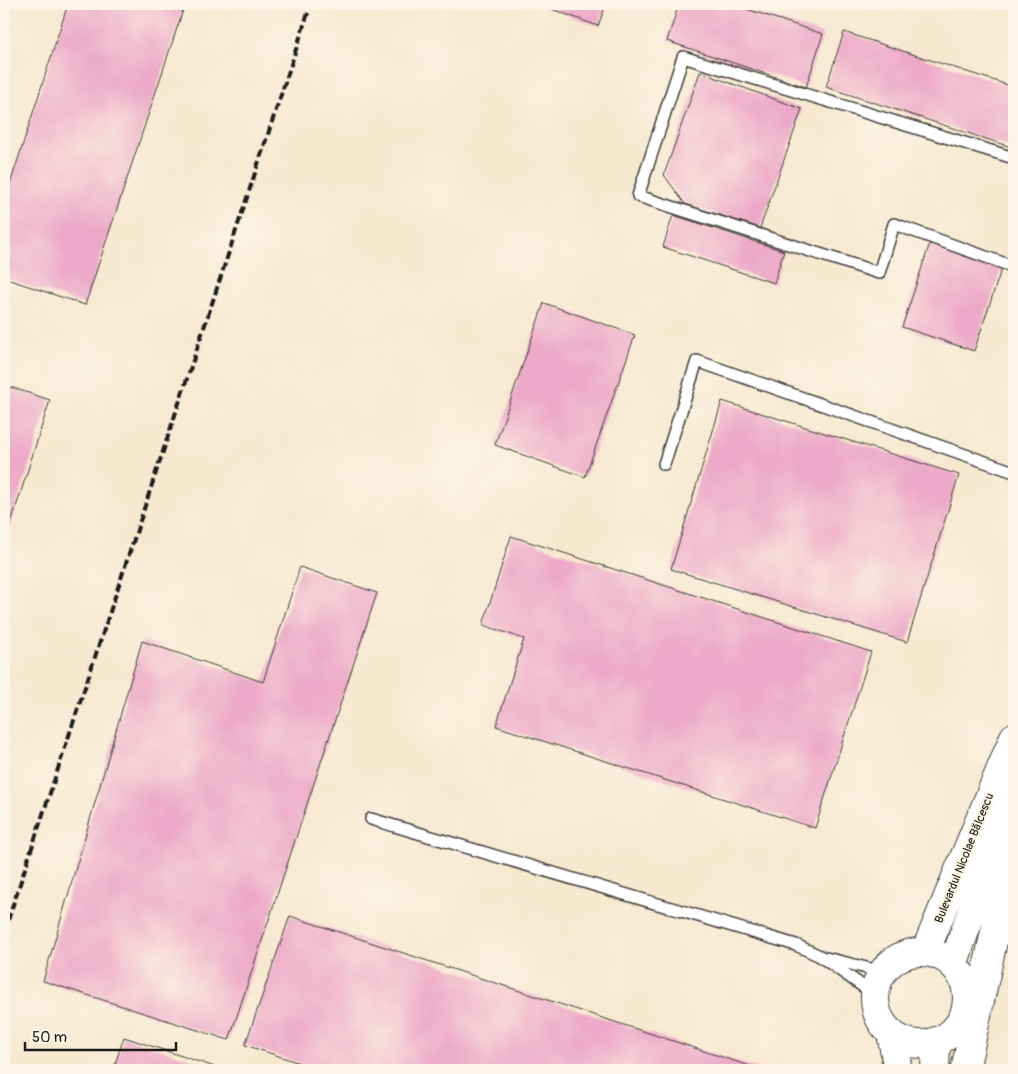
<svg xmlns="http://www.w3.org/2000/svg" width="1018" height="1074" font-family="Pangolin,sans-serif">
  <rect width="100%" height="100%" fill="#fcf5e5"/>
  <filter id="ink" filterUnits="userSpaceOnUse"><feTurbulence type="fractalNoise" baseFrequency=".02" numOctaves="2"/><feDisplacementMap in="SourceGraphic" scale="10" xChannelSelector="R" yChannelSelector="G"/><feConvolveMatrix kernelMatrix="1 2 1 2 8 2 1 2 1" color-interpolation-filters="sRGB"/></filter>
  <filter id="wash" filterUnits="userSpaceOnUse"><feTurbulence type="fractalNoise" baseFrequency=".0096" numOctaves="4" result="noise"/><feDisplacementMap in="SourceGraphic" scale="20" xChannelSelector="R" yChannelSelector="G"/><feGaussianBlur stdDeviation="1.12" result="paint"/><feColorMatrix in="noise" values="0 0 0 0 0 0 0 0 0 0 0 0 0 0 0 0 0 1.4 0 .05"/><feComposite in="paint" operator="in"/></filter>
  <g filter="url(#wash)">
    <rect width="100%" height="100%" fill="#f7e8d0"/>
    <g id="blocks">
      <g fill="#edaac8">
        <polygon points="68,4 185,4 85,305 4,278 4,203"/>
        <polygon points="538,4 606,4 598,26"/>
        <polygon points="679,4 731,4 823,34 806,87 667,41"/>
        <polygon points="844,32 1014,87 1014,148 826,87"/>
        <polygon points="700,72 802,109 760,228 685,204 664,175"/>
        <polygon points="673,215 784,251 774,283 663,247"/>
        <polygon points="931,240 1003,264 974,351 902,327"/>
        <polygon points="544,303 635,335 585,477 495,445"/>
        <polygon points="4,385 50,400 4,545"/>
        <polygon points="722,401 959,475 907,642 671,569"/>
        <polygon points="511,536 871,652 815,828 496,726 524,639 483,625"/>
        <polygon points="300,567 377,593 229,1040 43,981 142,641 263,682"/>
        <polygon points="290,916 762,1070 321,1070 245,1045"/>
        <polygon points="124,1037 224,1070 113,1070"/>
      </g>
    </g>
  </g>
  <g filter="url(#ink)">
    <use href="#blocks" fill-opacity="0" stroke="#3d3b37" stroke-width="1"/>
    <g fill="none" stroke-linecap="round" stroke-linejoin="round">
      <defs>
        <g id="service">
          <polyline points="1014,158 683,57 638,196 879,273 894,224 1014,267"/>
          <polyline points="664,464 697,361 1014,472"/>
          <polyline points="371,819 796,945 820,956 875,995"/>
          <polyline points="826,958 883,972"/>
        </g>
        <g id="primary">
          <polyline points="925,952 1014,737"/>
          <circle cx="921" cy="998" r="46"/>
          <polyline points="953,965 1004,820 1010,773"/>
          <polyline points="891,1033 898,1070"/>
          <polyline points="935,1070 936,1041"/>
          <polyline points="965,1070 1014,844"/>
        </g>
      </defs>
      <use href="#service" stroke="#3d3b37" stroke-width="14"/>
      <use href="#primary" stroke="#3d3b37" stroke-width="30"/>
      <use href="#service" stroke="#fff" stroke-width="11"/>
      <use href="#primary" stroke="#fff" stroke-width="28"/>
      <polyline stroke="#1c1c1c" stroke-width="4" stroke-dasharray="8 4" stroke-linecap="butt" points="4,932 311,4"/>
    </g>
  </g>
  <g text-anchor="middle" stroke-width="4.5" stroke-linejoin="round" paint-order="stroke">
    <g font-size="12" fill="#1c1c1c" stroke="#fcf5e5">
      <text transform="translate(964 858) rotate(-68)" y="4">Bulevardul Nicolae Bălcescu</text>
    </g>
  </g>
  <rect width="1018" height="1074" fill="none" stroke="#fcf5e5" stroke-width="20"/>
  <path d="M25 1042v8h151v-8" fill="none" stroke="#1c1c1c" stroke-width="2.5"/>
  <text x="32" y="1042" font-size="15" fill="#1c1c1c" stroke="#fcf5e5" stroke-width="4" paint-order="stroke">50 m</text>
</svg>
